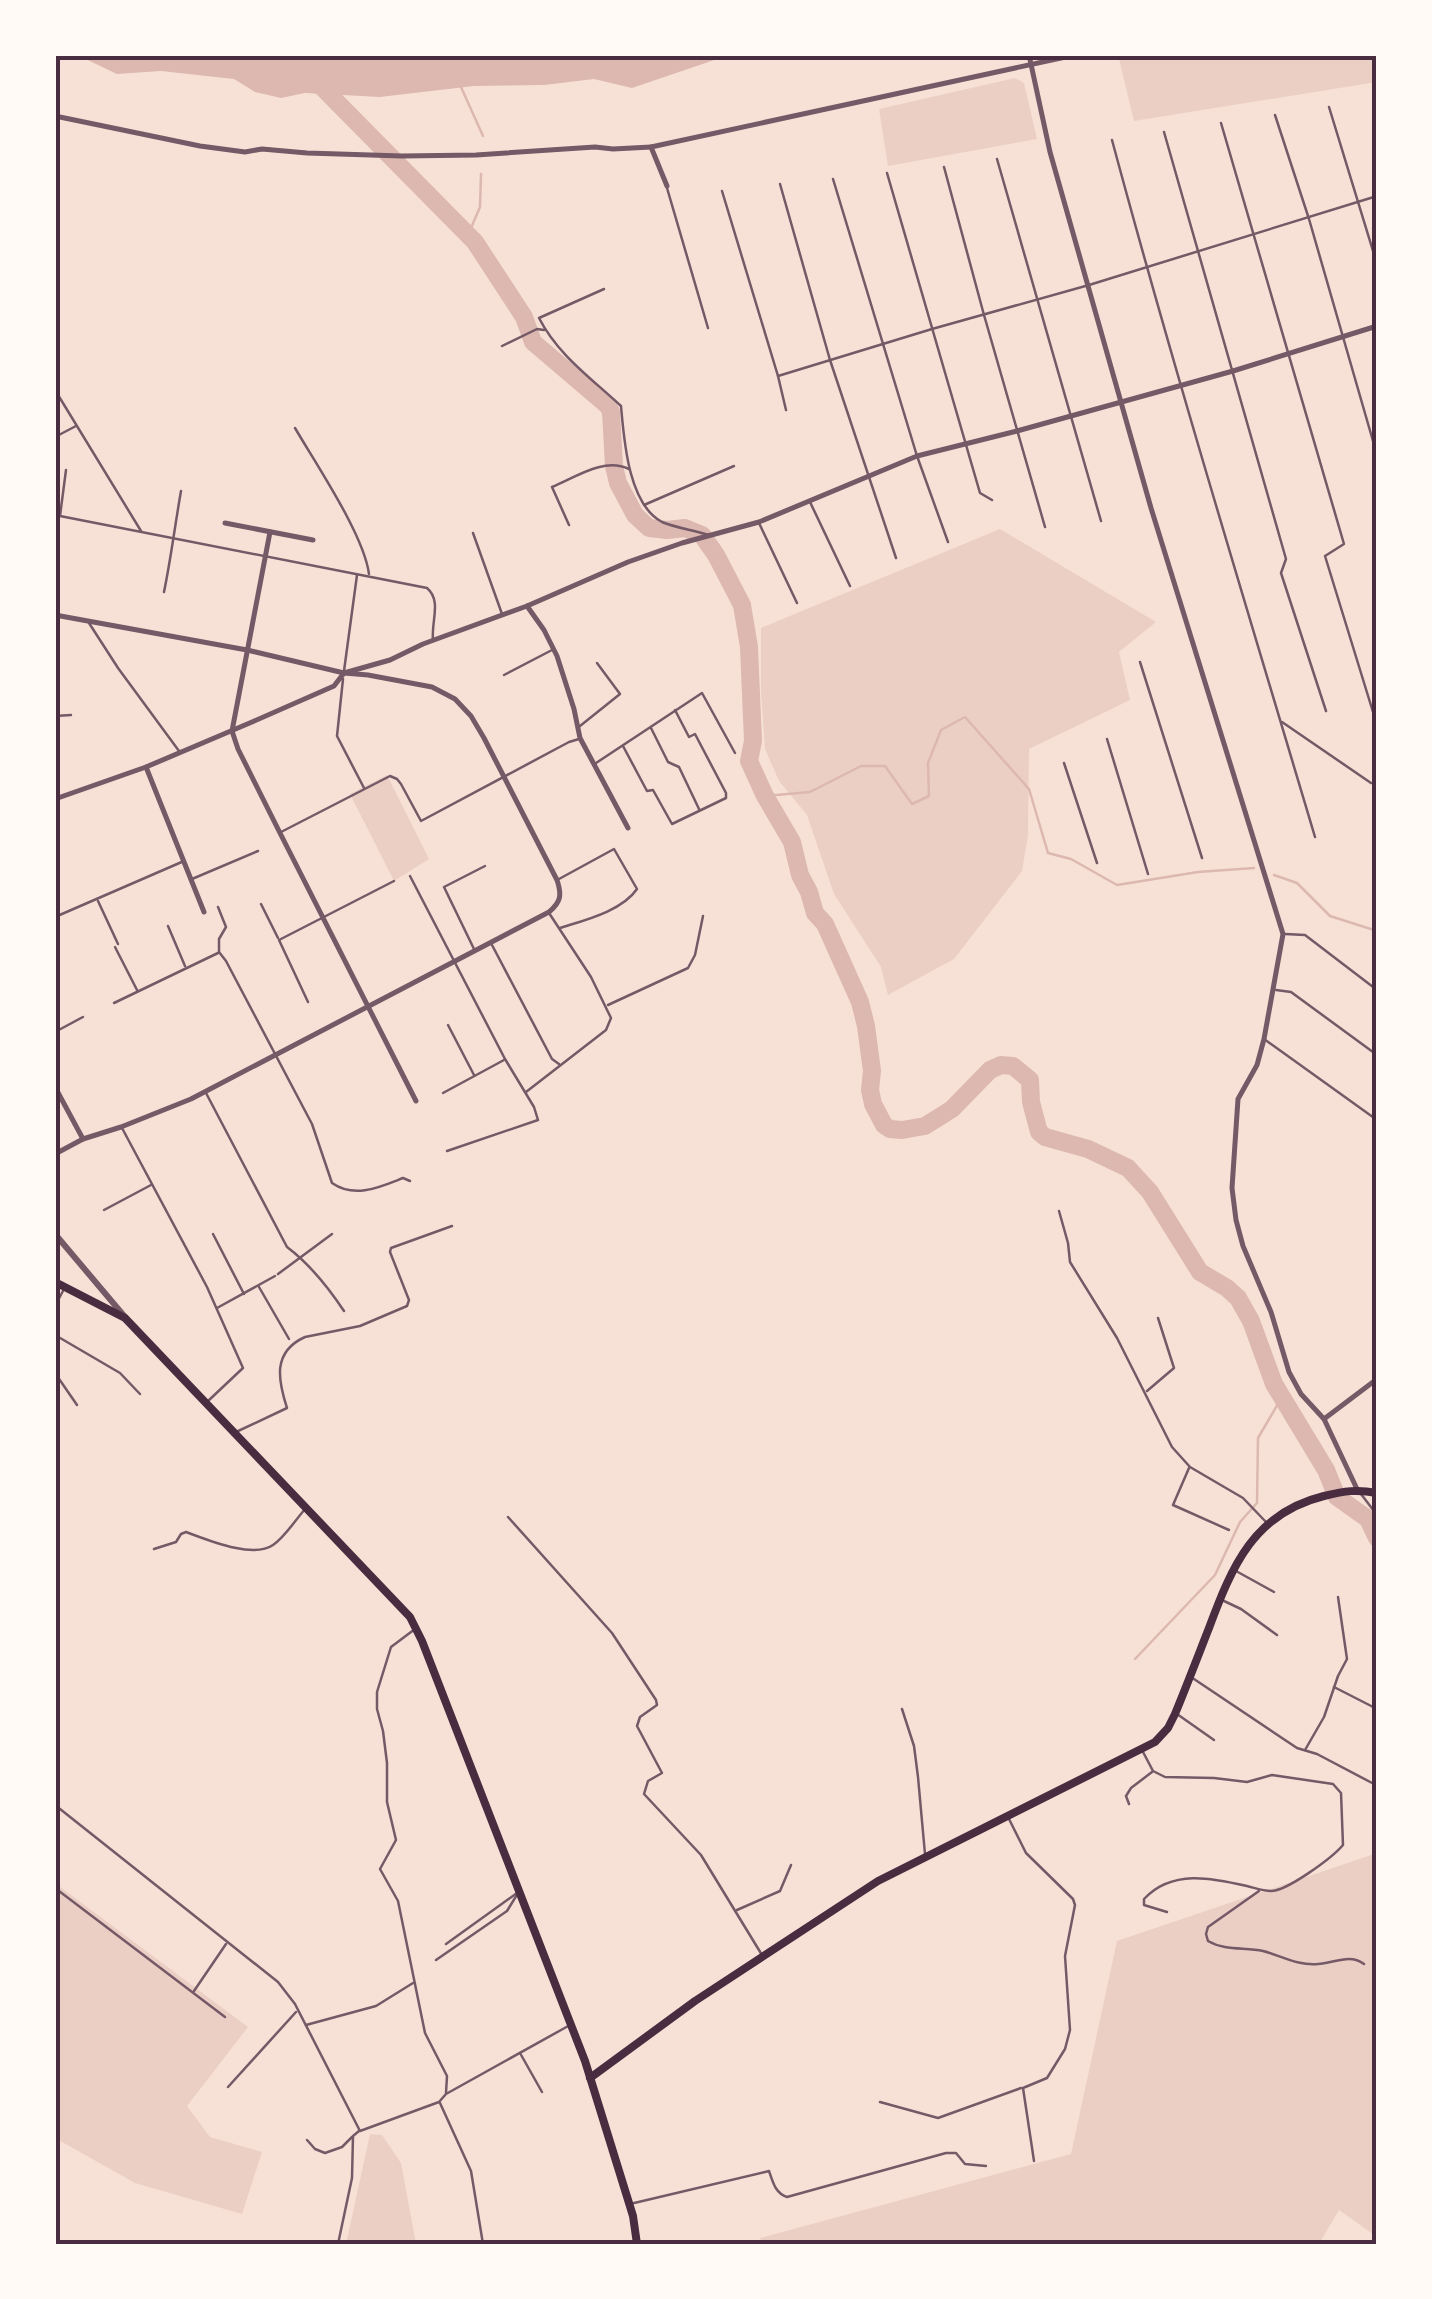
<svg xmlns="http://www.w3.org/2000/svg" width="1432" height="2299" font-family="Spectral,serif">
  <rect width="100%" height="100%" fill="#f7e1d7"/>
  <g fill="#ebcfc5">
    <polygon points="1118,55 1377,55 1377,82 1134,121"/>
    <polygon points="1015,78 1024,83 1037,139 888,166 879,109"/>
    <polygon points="1000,529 1156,622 1119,652 1130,700 1029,749 1028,835 1022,871 954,959 888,995 881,967 834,894 807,815 779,781 765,749 761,691 761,628"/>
    <polygon points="387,775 429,859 394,881 350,794"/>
    <polygon points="1377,1853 1377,2237 1339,2210 1319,2244 762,2244 760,2238 1071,2154 1117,1941"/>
    <polygon points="55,1883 248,2027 187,2106 210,2137 262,2152 242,2214 135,2183 55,2138"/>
    <polygon points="370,2134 382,2135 401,2163 416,2244 346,2244"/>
  </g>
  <polygon fill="#dcb8b0" points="77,55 729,55 632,88 594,79 544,85 474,86 380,97 305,93 281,98 255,92 234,79 161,71 117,74"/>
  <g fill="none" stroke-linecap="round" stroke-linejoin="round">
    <g stroke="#dcb8b0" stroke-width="2.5">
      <polyline points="461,87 483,136"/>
      <polyline points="468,235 480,207 481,174"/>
      <polyline points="765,796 810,792 861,766 885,766 912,804 929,796 928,763 941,730 965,717 1029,789 1048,853 1071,859 1117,885 1198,872 1254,868"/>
      <polyline points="1274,875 1297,883 1330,916 1377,931"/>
      <polyline points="1135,1659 1215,1575 1240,1522 1257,1503 1258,1438 1282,1397"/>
    </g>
    <polyline stroke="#dcb8b0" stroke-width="18" points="312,77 475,242 524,317 533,342 608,406 611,412 614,466 618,483 635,515 649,528 667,530 685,528 702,535 716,555 742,605 749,647 753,741 749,761 765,796 792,842 800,875 809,892 815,913 825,924 860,1002 866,1026 872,1071 870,1090 873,1104 884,1125 890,1129 902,1130 925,1126 952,1109 990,1070 1001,1065 1013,1066 1030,1080 1031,1102 1039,1132 1045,1137 1088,1149 1128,1168 1150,1192 1200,1272 1227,1288 1238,1298 1251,1321 1274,1384 1326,1470 1337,1497 1368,1519 1377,1538"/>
    <g stroke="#755966" stroke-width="2.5">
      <polyline points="1329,107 1377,264"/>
      <polyline points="1275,115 1309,219 1373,441"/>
      <polyline points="1221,123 1344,544 1325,556 1377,725"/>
      <polyline points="1164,132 1286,559 1281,573 1326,711"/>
      <path d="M1112 140C1175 374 1246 605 1315 837"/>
      <polyline points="997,159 1101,521"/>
      <polyline points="944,167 984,315 1045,527"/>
      <polyline points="887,173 980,493 992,500"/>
      <polyline points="833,179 917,456 948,542"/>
      <polyline points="780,184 830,360 896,558"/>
      <polyline points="667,188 708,328"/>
      <polyline points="722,191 778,376 786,410"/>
      <path d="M604 289 539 318C558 355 591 378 621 406 624 439 628 504 662 522 676 528 694 530 709 535"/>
      <polyline points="502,346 537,329 544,330"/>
      <polyline points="778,376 932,329 1089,285 1377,196"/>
      <polyline points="55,390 141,531"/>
      <path d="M295 428C316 464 364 535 369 574"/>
      <polyline points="55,437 76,426"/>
      <path d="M66 470 60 516 427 588C442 601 431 621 433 640"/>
      <polyline points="810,502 850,586"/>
      <polyline points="644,505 734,466"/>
      <polyline points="759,523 797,603"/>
      <path d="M569 525 552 487C576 477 604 457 629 469"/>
      <polyline points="473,533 502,614"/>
      <path d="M164 592C171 558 175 525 181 491"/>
      <polyline points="1377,604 1377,606"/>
      <polyline points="89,623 118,668 179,751"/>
      <polyline points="1140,662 1202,858"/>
      <polyline points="344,671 357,575"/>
      <polyline points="504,675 552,650"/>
      <polyline points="343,679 337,736 364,788"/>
      <polyline points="55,716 71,715"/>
      <polyline points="1282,722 1371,783"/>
      <polyline points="580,726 620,694 597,663"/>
      <polyline points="651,728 668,762 679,767 699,809"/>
      <polyline points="1107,739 1148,874"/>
      <polyline points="623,746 647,791 653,790 672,824 726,798 726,793 695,734 689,737 675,710"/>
      <polyline points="596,763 702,693 735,753"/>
      <polyline points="1064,763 1097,863"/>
      <polyline points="281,832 390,776 397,779 401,784 421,821 569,742 579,739"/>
      <polyline points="410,876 505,1059 534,1107 538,1120 447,1151"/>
      <polyline points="192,879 258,851"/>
      <path d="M559 879 614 849 637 889C622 911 585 920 560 928"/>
      <polyline points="98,901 118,944"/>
      <polyline points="261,904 278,938"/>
      <path d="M218 907 226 927 219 939V952L226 961 312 1124 332 1183C355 1199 380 1187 403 1178L410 1181"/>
      <polyline points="55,917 184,861"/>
      <polyline points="168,926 185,966"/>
      <polyline points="1285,934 1305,935 1377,990"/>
      <polyline points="492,945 552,1059 559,1064"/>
      <polyline points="115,947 137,990"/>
      <polyline points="474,949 444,887 485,866"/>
      <polyline points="1276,990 1291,992 1377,1055"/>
      <polyline points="308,1002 279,940 394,881"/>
      <polyline points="114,1003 218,953"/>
      <polyline points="608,1005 688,968 695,955 703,916"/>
      <polyline points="448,1025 474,1075"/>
      <polyline points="55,1032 83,1017"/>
      <polyline points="1264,1039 1377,1120"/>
      <polyline points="526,1092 606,1030 611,1018 591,977 549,913"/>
      <path d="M206 1093 287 1247C311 1265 328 1287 344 1311"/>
      <polyline points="443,1093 504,1060"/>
      <polyline points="122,1128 207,1287 243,1368 208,1401"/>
      <polyline points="104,1210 151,1185"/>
      <polyline points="1059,1211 1068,1243 1070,1262 1117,1338 1172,1447 1190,1467 1243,1498 1266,1522"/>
      <polyline points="213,1234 244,1294"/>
      <polyline points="278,1274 332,1234"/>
      <polyline points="259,1287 289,1339"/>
      <polyline points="55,1306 64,1289"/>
      <polyline points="217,1308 275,1276"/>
      <polyline points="55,1335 120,1373 140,1394"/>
      <polyline points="55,1373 77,1405"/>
      <polyline points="1147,1391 1174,1368 1158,1318"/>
      <path d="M236 1432 287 1408C278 1380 272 1352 305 1337L360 1326 407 1306 409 1300 390 1252 391 1248 452 1226"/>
      <polyline points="1189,1468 1173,1505 1229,1530"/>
      <polyline points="1361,1494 1377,1515"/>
      <polyline points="508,1517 612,1633 656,1700 657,1705 640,1717 637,1726 662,1773 648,1781 644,1794 701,1855 762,1955"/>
      <path d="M154 1549 176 1542 181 1534 186 1532C208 1540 253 1559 273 1545 285 1537 296 1519 306 1508"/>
      <polyline points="1236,1571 1274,1592"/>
      <polyline points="1224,1601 1241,1609 1277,1635"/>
      <polyline points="415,1629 391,1647 377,1692 377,1709 383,1731 387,1763 387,1802 396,1840 380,1869 398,1901 425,2033 447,2076 446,2093"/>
      <polyline points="1191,1677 1297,1748 1317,1754 1374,1784"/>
      <polyline points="1334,1687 1377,1709"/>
      <polyline points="902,1709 914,1746 918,1777 925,1854"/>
      <polyline points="1177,1714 1214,1740"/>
      <path d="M1142 1750 1153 1771 1165 1777 1214 1778 1247 1782 1272 1775 1333 1784 1341 1793 1343 1845C1332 1858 1287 1891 1271 1891 1263 1891 1255 1888 1247 1886 1212 1878 1172 1869 1144 1899V1905L1167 1912"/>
      <polyline points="1305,1750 1324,1717 1338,1676 1347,1659 1338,1597"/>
      <polyline points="1129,1804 1126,1796 1131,1788 1152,1772"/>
      <polyline points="55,1805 278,1982 295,2004 360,2131 439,2102 446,2094 570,2025"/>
      <polyline points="1008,1817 1026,1853 1073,1899 1075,1905 1065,1956 1070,2030 1065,2049 1047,2078 1023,2088 1034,2161"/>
      <polyline points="55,1888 225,2017"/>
      <path d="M1259 1891 1208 1927 1206 1934 1208 1941C1225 1951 1245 1947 1263 1951 1282 1956 1298 1966 1318 1964 1334 1963 1350 1953 1364 1964"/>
      <polyline points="737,1910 780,1891 791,1865"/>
      <polyline points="446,1944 517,1893"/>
      <polyline points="436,1960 507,1911 518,1893"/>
      <polyline points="194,1991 226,1944"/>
      <polyline points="306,2025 376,2006 413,1983"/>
      <polyline points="520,2053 542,2092"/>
      <polyline points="228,2087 296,2012"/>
      <polyline points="880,2102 938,2118 1021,2088"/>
      <polyline points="440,2103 471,2171 483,2244"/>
      <polyline points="307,2140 315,2149 325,2153 342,2147 352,2137"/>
      <path d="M630 2204 769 2171C773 2182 775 2193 787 2197L946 2153H956L965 2164 986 2166"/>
      <polyline points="338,2244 352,2178 353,2136 359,2131"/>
    </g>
    <g stroke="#755966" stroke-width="5">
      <polyline points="1029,55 1050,152 1151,508 1283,934 1264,1039 1257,1065 1238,1099 1232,1188 1236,1220 1243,1246 1271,1312 1289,1372 1301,1394 1324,1419 1357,1489"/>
      <polyline points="55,116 200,146 245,152 262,149 307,153 402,156 476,155 595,147 613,149 651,147"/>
      <polyline points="667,186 651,147 1075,55"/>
      <polyline points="225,523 313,540"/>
      <polyline points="270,532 232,731 238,749 280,833 416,1101"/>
      <polyline points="527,606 544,630 557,656 574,709 580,738 628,828"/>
      <path d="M55 615 247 650 344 673 368 675 432 687 455 699 471 716 484 738 557 880C562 895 561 902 549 912L191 1099 121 1127 83 1139 55 1154"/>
      <polyline points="146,767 204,912"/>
      <polyline points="55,799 146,767 252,722 334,686 344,673 390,660 423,644 527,606 628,562 682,543 759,522 917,456 1017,431 1233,371 1377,326"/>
      <polyline points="55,1087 83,1139"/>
      <polyline points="1324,1419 1377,1379"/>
    </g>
    <polyline stroke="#755966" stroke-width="6" points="55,1234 125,1317"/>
    <g stroke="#4a2c40" stroke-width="8">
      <polyline points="55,1282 125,1318 410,1617 422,1641 585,2061 633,2216 637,2244"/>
      <path d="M590 2078 695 2001 878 1881 1155 1742 1168 1728 1175 1714C1187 1685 1198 1656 1209 1628 1232 1566 1254 1513 1324 1496 1345 1491 1356 1489 1377 1493"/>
    </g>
  </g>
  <rect width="1432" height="2299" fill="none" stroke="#fffaf5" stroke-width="115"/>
  <rect x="58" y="58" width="1316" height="2184" fill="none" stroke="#4a2c40" stroke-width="4"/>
</svg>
